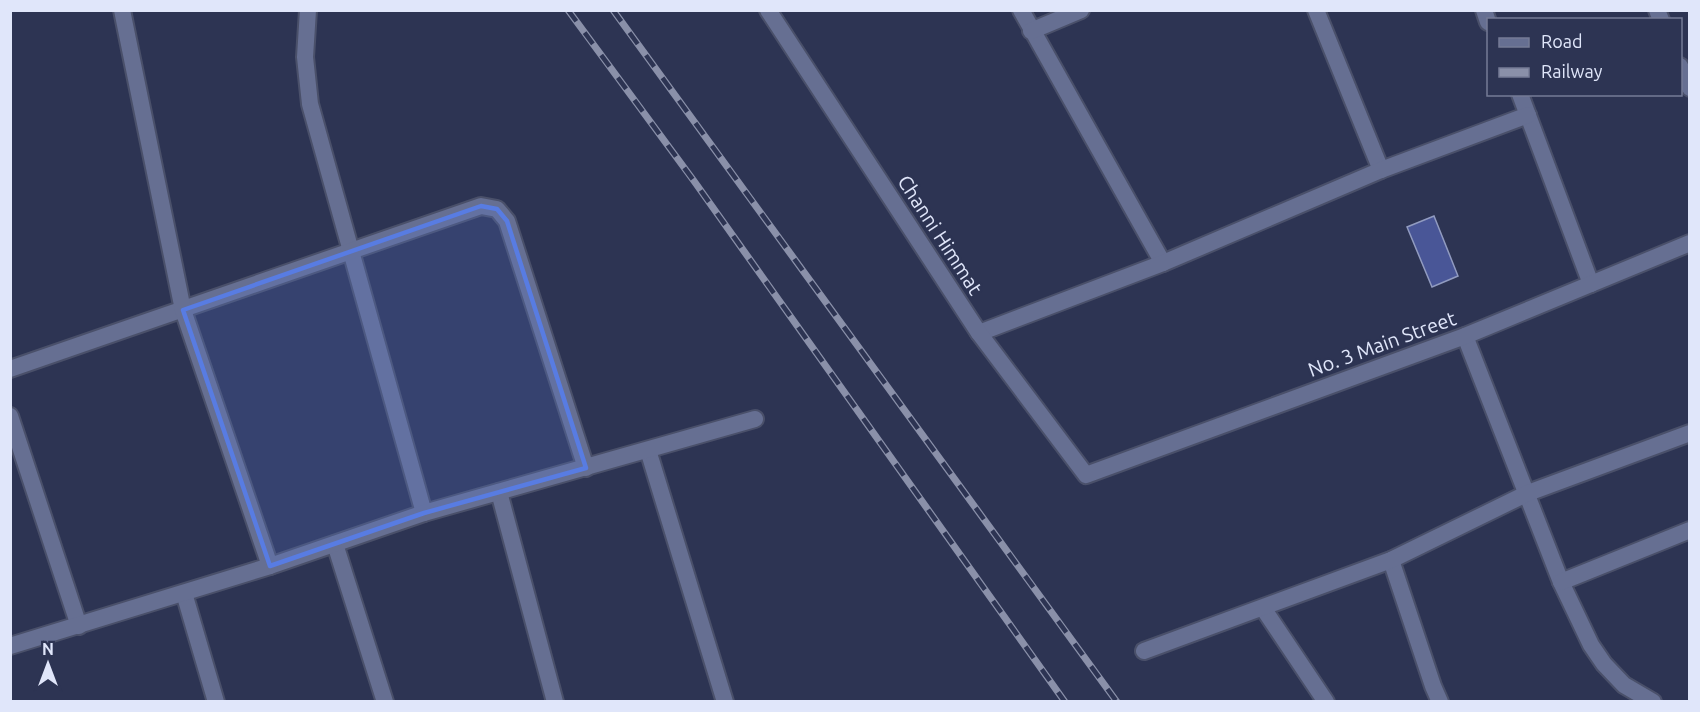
<svg xmlns="http://www.w3.org/2000/svg" width="1700" height="712" font-family="Ubuntu,sans-serif">
  <rect width="100%" height="100%" fill="#2d3453"/>
  <polygon fill="#495697" stroke="#919bc0" stroke-width="1.5" points="1434,216 1458,276 1432,287 1407,227"/>
  <g fill="none" stroke-linecap="round" stroke-linejoin="round">
    <defs>
      <g id="minor">
        <polyline points="308,10 305,57 310,104 424,513"/>
        <polyline points="1021,10 1163,263"/>
        <polyline points="1316,10 1381,170"/>
        <polyline points="1484,10 1488,22"/>
        <polyline points="1657,10 1661,20"/>
        <polyline points="1031,31 1081,10"/>
        <polyline points="1680,66 1690,88"/>
        <polyline points="1520,94 1591,284"/>
        <polyline points="979,333 1163,263 1381,170 1528,115"/>
        <polyline points="1465,336 1561,582 1591,645 1604,664 1624,685 1653,702"/>
        <polyline points="10,369 481,206 497,209 507,221 586,468"/>
        <polyline points="10,416 79,626"/>
        <polyline points="648,450 725,702"/>
        <polyline points="499,492 555,702"/>
        <polyline points="335,544 385,702"/>
        <polyline points="1391,560 1433,686 1440,702"/>
        <polyline points="270,566 424,513 755,419"/>
        <polyline points="1561,582 1690,530"/>
        <polyline points="184,593 216,702"/>
        <polyline points="1263,608 1326,702"/>
        <polyline points="10,646 270,566 183,310 122,10"/>
        <polyline points="1144,651 1391,560 1528,493 1690,433"/>
      </g>
      <polyline id="tertiary" points="768,10 979,333 1086,475 1465,336 1690,243"/>
    </defs>
    <use href="#minor" stroke="#4a506a" stroke-width="20"/>
    <use href="#tertiary" stroke="#4a506a" stroke-width="20"/>
    <use href="#minor" stroke="#666f92" stroke-width="16"/>
    <use href="#tertiary" stroke="#666f92" stroke-width="16"/>
    <defs>
      <g id="rail">
        <polyline points="568,10 694,181 1065,702"/>
        <polyline points="613,10 1117,702"/>
      </g>
    </defs>
    <use href="#rail" stroke="#8a90a9" stroke-width="7"/>
    <use href="#rail" stroke="#2d3453" stroke-width="4.5" stroke-dasharray="14" stroke-linecap="butt"/>
  </g>
  <path fill="#587ce2" fill-opacity="0.2" stroke="#587ce2" stroke-width="4.5" stroke-linejoin="round" d="M481 206 497 209 507 221 586 468 424 513 270 566 183 310Z"/>
  <g text-anchor="middle" stroke-width="4.5" stroke-linejoin="round" paint-order="stroke">
    <g font-size="20" fill="#e0e6fa" stroke="#2d3453">
      <text transform="translate(940 235) rotate(57)" y="7">Channi Himmat</text>
      <text transform="translate(1382 344) rotate(-20)" y="7">No. 3 Main Street</text>
    </g>
  </g>
  <rect width="1700" height="712" fill="none" stroke="#e0e6fa" stroke-width="24"/>
  <rect x="1487" y="18" width="195" height="78" fill="#2d3453" stroke="#757b96" stroke-width="1.5"/>
  <rect x="1499" y="38" width="30" height="9" fill="#666f92" stroke="#757b96" stroke-width="1.5"/>
  <text x="1541" y="48" font-size="18" fill="#e0e6fa">Road</text>
  <rect x="1499" y="68" width="30" height="9" fill="#8a90a9" stroke="#757b96" stroke-width="1.5"/>
  <text x="1541" y="78" font-size="18" fill="#e0e6fa">Railway</text>
  <g transform="translate(48 664)" stroke="#2d3453" stroke-width="4.5" paint-order="stroke">
  <path d="M0-4.5L10 22L0 15L-10 22Z" fill="#e0e6fa"/>
  <text y="-9" font-size="16" font-weight="bold" text-anchor="middle" fill="#e0e6fa">N</text>
  </g>
</svg>
